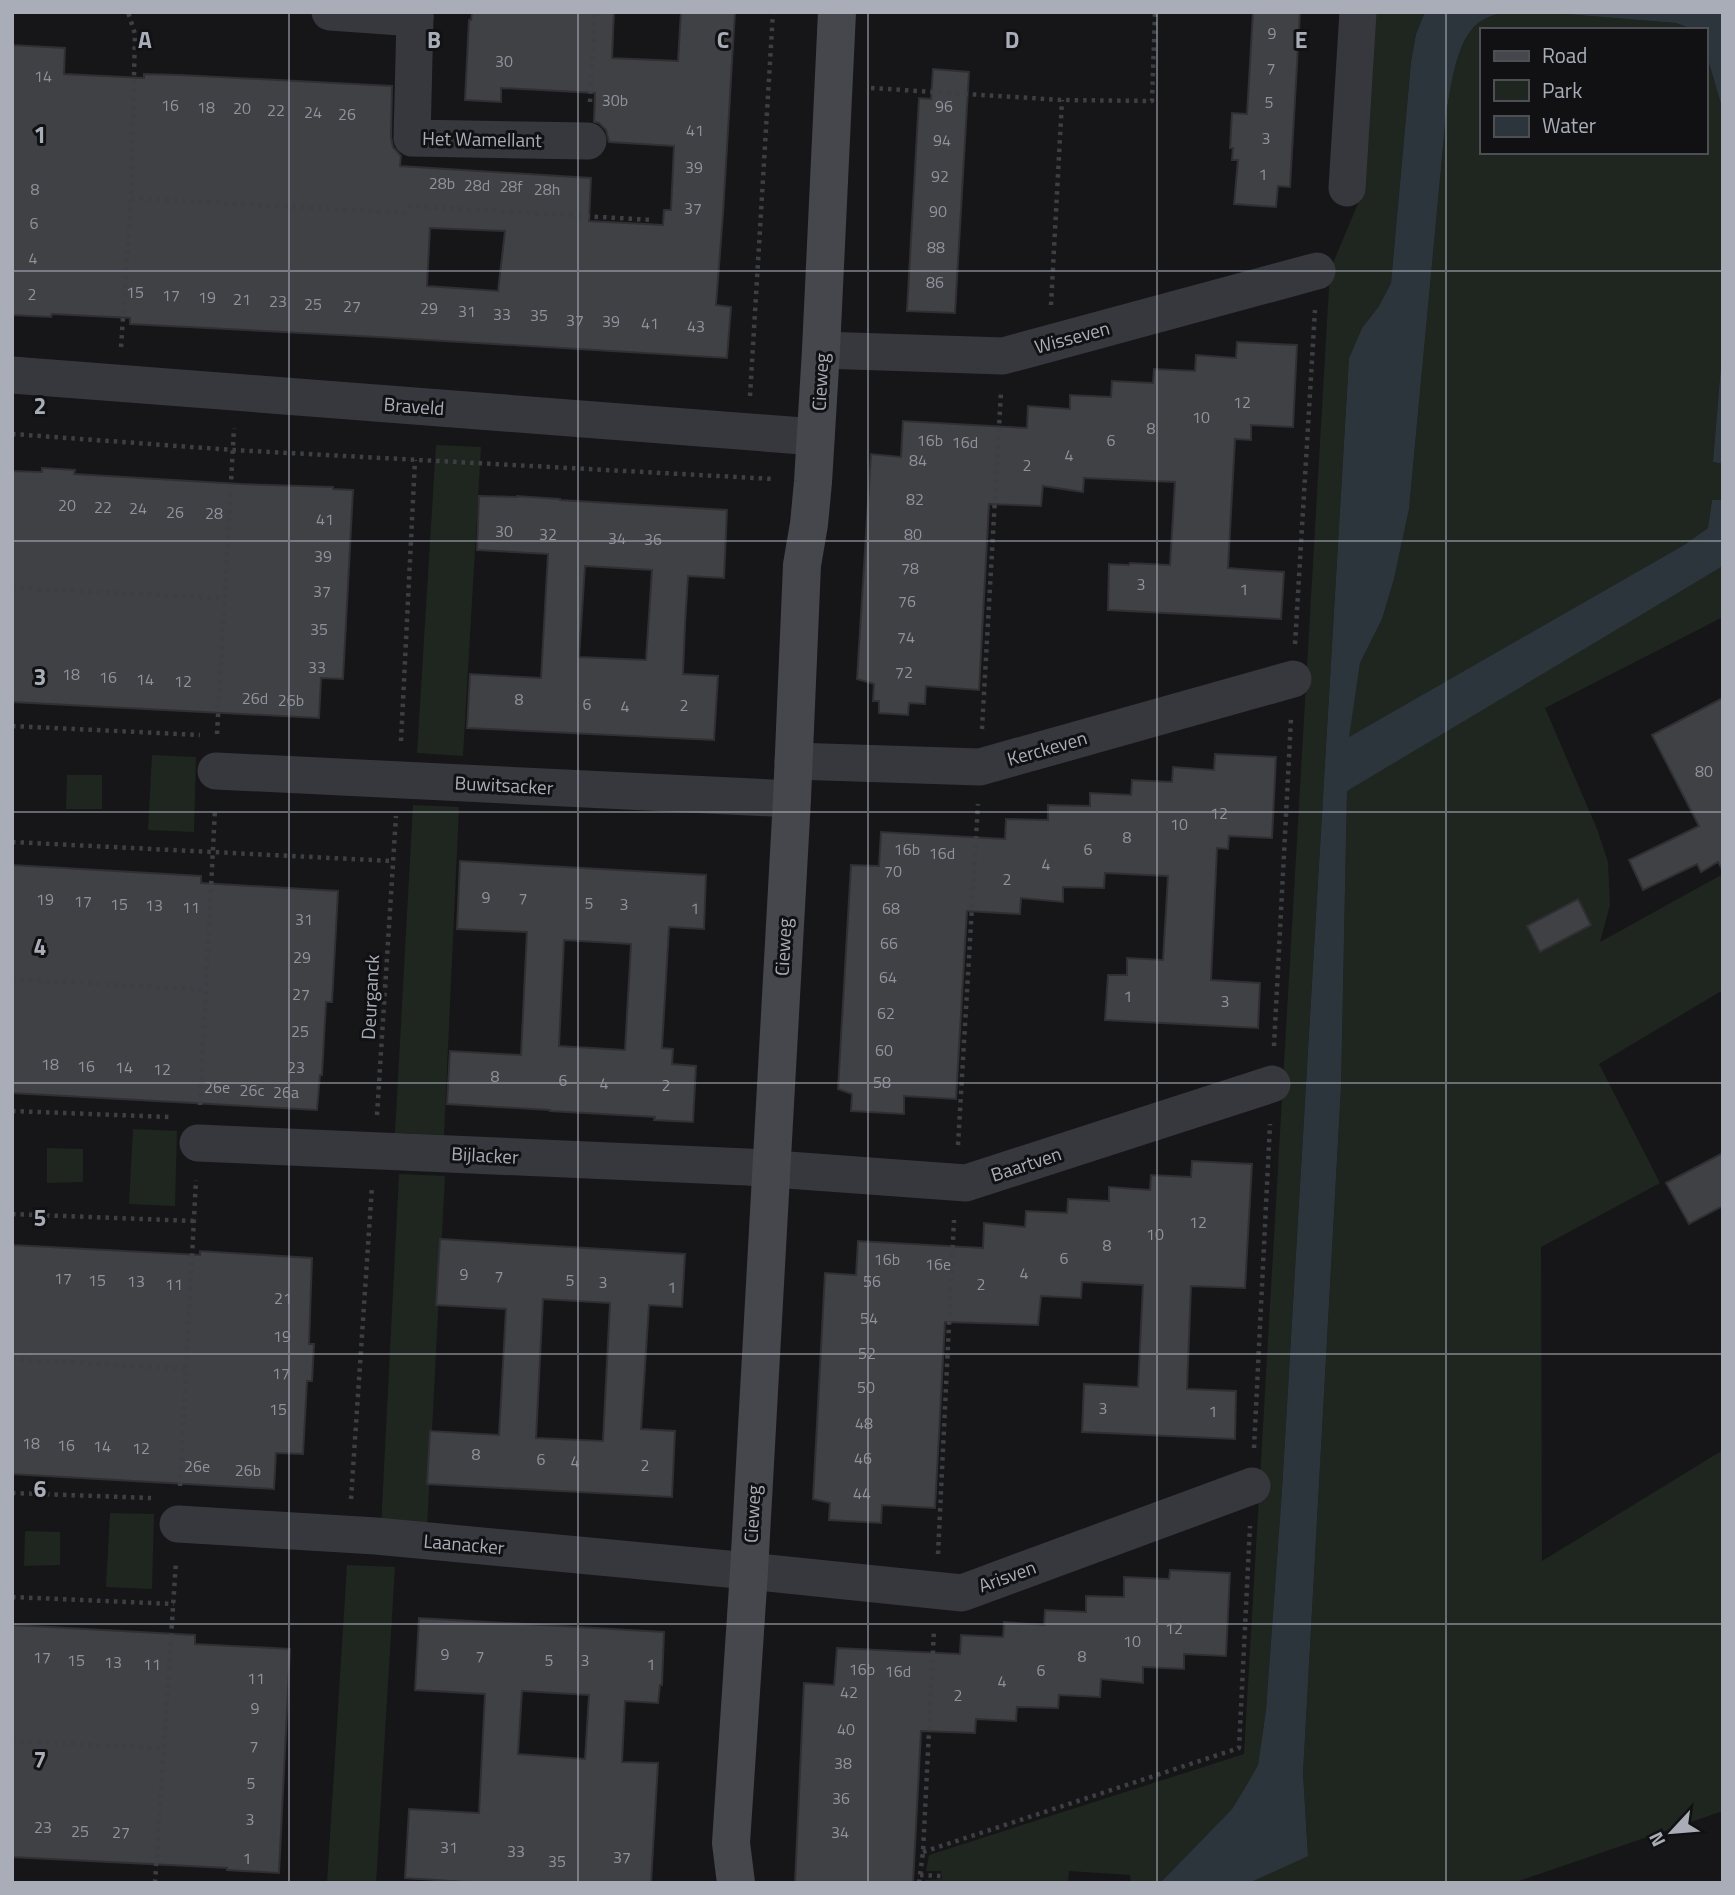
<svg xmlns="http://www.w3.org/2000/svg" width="1735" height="1895" font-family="'Titillium Web',sans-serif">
  <rect width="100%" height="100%" fill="#161618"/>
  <g fill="#1e261f">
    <polygon points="1376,12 1425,12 1416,34 1411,62 1391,283 1379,306 1362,328 1349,358 1282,1490 1266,1710 1258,1765 1246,1786 1232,1809 1160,1883 1131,1883 1130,1875 1069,1871 1068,1883 925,1883 925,1880 942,1879 941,1871 926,1871 929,1855 1244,1754 1330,270 1362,194"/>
    <path d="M1510 12H1541L1676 23 1695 30H1481V152H1705V49L1723 111V341L1713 462 1723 464V500H1712L1708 528 1684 545 1348 738 1360 663 1382 619 1394 579 1409 509 1446 115C1451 88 1456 34 1483 20 1491 15 1501 13 1510 12Z"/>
    <polygon points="436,445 481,447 463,756 417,753"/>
    <polygon points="1723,566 1723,617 1545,708 1597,829 1608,862 1610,905 1600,942 1723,874 1723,990 1599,1064 1660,1183 1541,1247 1542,1561 1723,1450 1723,1811 1513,1883 1249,1883 1308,1855 1303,1773 1341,1087 1347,790"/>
    <polygon points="152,755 196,757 194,832 148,830"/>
    <polygon points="67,775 102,775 102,809 66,809"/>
    <polygon points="413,805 459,807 444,1135 395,1133"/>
    <polygon points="133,1129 177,1131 175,1206 129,1204"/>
    <polygon points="47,1148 83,1149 83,1182 47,1183"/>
    <polygon points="399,1174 445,1176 427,1529 381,1527"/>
    <polygon points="110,1513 154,1514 152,1589 106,1587"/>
    <polygon points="25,1531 60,1532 60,1565 24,1566"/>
    <polygon points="347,1565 395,1567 376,1883 327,1883"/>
  </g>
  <g fill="#2c353c">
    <path d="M1425 12H1510C1501 13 1491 15 1483 20 1456 34 1451 88 1446 115L1409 509 1394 579 1382 619 1360 663 1349 737 1684 545 1708 528 1712 500H1723V566L1347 791 1341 1087 1303 1773 1308 1856 1249 1883H1160L1232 1809 1246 1786 1258 1765 1266 1710 1282 1490 1349 358 1362 328 1379 306 1391 283 1411 62 1416 34Z"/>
    <polygon points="1541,12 1723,12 1723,111 1705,49 1705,30 1695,30 1676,23"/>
    <polygon points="1723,341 1723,464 1713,462"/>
  </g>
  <g fill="#404145" stroke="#303034" stroke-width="2" fill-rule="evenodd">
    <path d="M472 12H614L612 58 678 61 681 12H735L723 214 716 305 731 307 727 358 378 337 130 324V318L52 314 51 317 12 315V45L65 48 64 74 144 78V74L180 75 392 86 391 137 393 147 401 156 400 166 591 178 589 221 663 225 664 210H671L674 146 609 142 606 130 599 123 594 122 595 93 501 88V102L465 100 469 20H471ZM430 228 505 231 498 291 427 286Z"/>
    <polygon points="1253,12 1300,12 1290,187 1278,186 1276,207 1234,204 1238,160 1232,160 1233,148 1230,148 1232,113 1247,114"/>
    <polygon points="933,69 969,72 955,313 907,311 919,98 931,99"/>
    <polygon points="1237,342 1297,345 1293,427 1251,425 1251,440 1235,439 1228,568 1284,572 1281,619 1108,610 1109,564 1129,565 1130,563 1170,565 1175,482 1084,478 1083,492 1043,486 1041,506 989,504 979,690 926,686 925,704 909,703 908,715 879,713 879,701 873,701 874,684 857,679 871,454 901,457 903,421 1027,428 1028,406 1070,409 1070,395 1111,397 1112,381 1153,383 1154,369 1195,371 1196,355 1236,358"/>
    <polygon points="42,468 75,470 74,474 241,484 333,487 333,489 353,490 343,679 321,678 319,718 12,702 12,471 42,472"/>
    <path d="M479 496 517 497V496L560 499V500L727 510 724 578 688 576 685 624 683 674 718 676 714 740 467 728 470 674 541 678 548 554 477 550ZM585 566 652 570 646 660 579 657Z"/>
    <polygon points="1723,698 1723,871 1718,862 1701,872 1697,864 1643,890 1629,860 1699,826 1652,735"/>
    <polygon points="1215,754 1276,757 1272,838 1229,836 1228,849 1217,848 1211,980 1260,983 1258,1028 1105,1020 1108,975 1127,975 1127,958 1163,960 1168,876 1105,873 1104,888 1063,887 1063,902 1021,898 1020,914 967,911 956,1099 904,1096 904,1114 851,1111 852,1094 838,1089 851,865 879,866 881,832 1005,839 1006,819 1048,820 1048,805 1090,806 1090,793 1131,795 1132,780 1172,782 1173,767 1214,770"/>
    <path d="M460 861 706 875 704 929 669 927 662 1048 673 1049 672 1064 696 1066 693 1122 654 1120 655 1117 550 1111V1110L447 1104 450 1051 521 1055 527 932 457 929ZM564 940 631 944 625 1050 559 1046Z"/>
    <polygon points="12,865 201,876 201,883 338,891 332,1002 326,1002 322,1075 320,1075 317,1110 12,1093"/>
    <polygon points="1578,899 1591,925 1540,952 1527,926"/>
    <polygon points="1723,1153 1723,1206 1689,1224 1666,1183"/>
    <polygon points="1192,1161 1252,1164 1245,1288 1191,1286 1187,1389 1236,1391 1235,1439 1082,1432 1084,1384 1138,1387 1143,1285 1082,1282 1081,1298 1041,1296 1038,1325 945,1322 935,1508 882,1505 881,1523 829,1520 830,1503 813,1499 825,1273 856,1275 858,1241 983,1248 984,1223 1025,1227 1026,1211 1067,1213 1068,1199 1109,1201 1109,1187 1150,1190 1151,1175 1191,1177"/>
    <path d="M440 1239 685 1254 682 1307 649 1305 641 1429 675 1431 672 1497 427 1484 430 1431 499 1435 506 1309 436 1305ZM543 1299 610 1303 603 1441 536 1438Z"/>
    <polygon points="12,1245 200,1255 200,1251 312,1258 309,1344 314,1344 312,1381 307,1381 303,1454 276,1453 274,1489 12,1474"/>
    <polygon points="1170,1570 1230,1573 1226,1656 1184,1654 1184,1669 1143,1667 1143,1683 1101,1679 1100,1697 1059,1695 1058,1708 1017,1707 1016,1721 976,1719 975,1733 921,1731 913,1883 795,1883 804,1683 834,1685 837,1648 960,1654 961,1635 1003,1637 1004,1622 1044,1625 1045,1610 1086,1612 1086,1596 1124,1597 1124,1577 1169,1579"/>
    <path d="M419 1618 664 1632 662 1685H660L658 1703 625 1701 622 1762 658 1763 651 1883H482L405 1878 409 1809 479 1813 485 1694 415 1690ZM522 1691 589 1695 585 1759 518 1754Z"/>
    <polygon points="12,1625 195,1635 195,1644 290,1649 279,1873 227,1870 227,1868 12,1857"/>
  </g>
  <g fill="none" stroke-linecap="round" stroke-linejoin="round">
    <g stroke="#3d3f44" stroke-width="4.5" stroke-dasharray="3.5 5" stroke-linecap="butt">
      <polyline points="871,88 1062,100 1152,101 1155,12"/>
      <polyline points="590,102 595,12"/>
      <polyline points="131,198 404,213 410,206 652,220"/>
      <polyline points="1051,305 1062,100"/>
      <polyline points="121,347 131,198 135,34 128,12"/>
      <polyline points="750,396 773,12"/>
      <polyline points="12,434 233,450 774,479"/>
      <polyline points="12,588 225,598"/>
      <polyline points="1295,644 1315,310"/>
      <polyline points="12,726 200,735"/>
      <polyline points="982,729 1001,392"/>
      <polyline points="217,734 234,428"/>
      <polyline points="401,741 415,460"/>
      <polyline points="12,842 392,861"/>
      <polyline points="12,979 207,990"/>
      <polyline points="1274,1046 1291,719"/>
      <polyline points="200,1105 215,809"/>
      <polyline points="12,1111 169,1117"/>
      <polyline points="377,1115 396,816"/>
      <polyline points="958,1145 978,804"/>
      <polyline points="12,1214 194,1221"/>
      <polyline points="12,1359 186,1369"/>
      <polyline points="1254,1448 1270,1124"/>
      <polyline points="180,1486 196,1180"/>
      <polyline points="12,1493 151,1498"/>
      <polyline points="351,1499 372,1186"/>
      <polyline points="938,1554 954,1220"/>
      <polyline points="12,1597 174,1604"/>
      <polyline points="12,1741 163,1748"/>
      <polyline points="923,1852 1239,1748 1250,1526"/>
      <polyline points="920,1875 942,1876"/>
      <polyline points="155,1883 176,1561"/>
      <polyline points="919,1883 923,1852 934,1629"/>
    </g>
    <g stroke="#37383d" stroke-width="37">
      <polyline points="330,12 415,18 415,12"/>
      <polyline points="415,18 412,138 588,141"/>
      <polyline points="1347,188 1358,12"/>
      <polyline points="821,350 1003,356 1317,271"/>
      <polyline points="12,375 816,437"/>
      <polyline points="793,761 980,767 1293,679"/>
      <polyline points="216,771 792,799"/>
      <polyline points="198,1143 747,1167 966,1183 1272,1084"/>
      <polyline points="178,1524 376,1536 749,1571 962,1593 1252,1486"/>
    </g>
    <polyline stroke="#45474d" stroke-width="38" points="736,1883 731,1843 749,1571 792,799 802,565 809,524 813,482 821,350 837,12"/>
  </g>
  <path fill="none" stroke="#a8adb8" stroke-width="2" stroke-opacity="0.55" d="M289 12V1883M578 12V1883M868 12V1883M1157 12V1883M1446 12V1883M12 271H1723M12 541H1723M12 812H1723M12 1083H1723M12 1354H1723M12 1624H1723"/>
  <g text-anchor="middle" stroke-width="6" stroke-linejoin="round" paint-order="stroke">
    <g font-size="16" fill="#8e929b">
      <text x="1272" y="39">9</text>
      <text x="504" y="67">30</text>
      <text x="1271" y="74">7</text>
      <text x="43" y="82">14</text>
      <text x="615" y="106">30b</text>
      <text x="1269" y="108">5</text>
      <text x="170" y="111">16</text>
      <text x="944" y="112">96</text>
      <text x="206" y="113">18</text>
      <text x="242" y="114">20</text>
      <text x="276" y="116">22</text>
      <text x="313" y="118">24</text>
      <text x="347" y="120">26</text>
      <text x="695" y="136">41</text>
      <text x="1266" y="144">3</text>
      <text x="942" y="146">94</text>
      <text x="694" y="173">39</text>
      <text x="1263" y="180">1</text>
      <text x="940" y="182">92</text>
      <text x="442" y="189">28b</text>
      <text x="477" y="191">28d</text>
      <text x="511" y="192">28f</text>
      <text x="35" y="195">8</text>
      <text x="547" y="195">28h</text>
      <text x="693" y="214">37</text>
      <text x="938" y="217">90</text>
      <text x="34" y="229">6</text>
      <text x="936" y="253">88</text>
      <text x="33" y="264">4</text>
      <text x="935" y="288">86</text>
      <text x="135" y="298">15</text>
      <text x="32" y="300">2</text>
      <text x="171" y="301">17</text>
      <text x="207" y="303">19</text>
      <text x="242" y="305">21</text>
      <text x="278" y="307">23</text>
      <text x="313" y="310">25</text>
      <text x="352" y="312">27</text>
      <text x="429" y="314">29</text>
      <text x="467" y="317">31</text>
      <text x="502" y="320">33</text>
      <text x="539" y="321">35</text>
      <text x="575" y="326">37</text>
      <text x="611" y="327">39</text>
      <text x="650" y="329">41</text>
      <text x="696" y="332">43</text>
      <text x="1242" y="408">12</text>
      <text x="1201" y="423">10</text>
      <text x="1151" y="434">8</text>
      <text x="930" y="446">16b</text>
      <text x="1111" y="446">6</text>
      <text x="965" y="448">16d</text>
      <text x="1069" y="461">4</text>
      <text x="918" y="466">84</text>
      <text x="1027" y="471">2</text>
      <text x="915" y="505">82</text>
      <text x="67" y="511">20</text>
      <text x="103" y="513">22</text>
      <text x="138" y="514">24</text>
      <text x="175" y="518">26</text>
      <text x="214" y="519">28</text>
      <text x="325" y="525">41</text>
      <text x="504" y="537">30</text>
      <text x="548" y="540">32</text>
      <text x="913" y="540">80</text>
      <text x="617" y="544">34</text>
      <text x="653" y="545">36</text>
      <text x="323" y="562">39</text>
      <text x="910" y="574">78</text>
      <text x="1141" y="590">3</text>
      <text x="1244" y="595">1</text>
      <text x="322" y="597">37</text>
      <text x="907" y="607">76</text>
      <text x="319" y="635">35</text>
      <text x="906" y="643">74</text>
      <text x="317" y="673">33</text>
      <text x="904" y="678">72</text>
      <text x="71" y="680">18</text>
      <text x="108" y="683">16</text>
      <text x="145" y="685">14</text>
      <text x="183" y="687">12</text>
      <text x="255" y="704">26d</text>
      <text x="519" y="705">8</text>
      <text x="291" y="706">26b</text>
      <text x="587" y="710">6</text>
      <text x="684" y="711">2</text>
      <text x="625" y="712">4</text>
      <text x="1704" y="777">80</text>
      <text x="1219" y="819">12</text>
      <text x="1179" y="830">10</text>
      <text x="1127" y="843">8</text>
      <text x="907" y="855">16b</text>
      <text x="1088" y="855">6</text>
      <text x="942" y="859">16d</text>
      <text x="1046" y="870">4</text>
      <text x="893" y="877">70</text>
      <text x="1007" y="885">2</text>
      <text x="486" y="903">9</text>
      <text x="523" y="904">7</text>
      <text x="45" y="905">19</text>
      <text x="83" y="907">17</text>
      <text x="589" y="909">5</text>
      <text x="119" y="910">15</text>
      <text x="624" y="910">3</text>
      <text x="154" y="911">13</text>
      <text x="191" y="913">11</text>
      <text x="695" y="914">1</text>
      <text x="891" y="914">68</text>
      <text x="304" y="925">31</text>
      <text x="889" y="949">66</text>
      <text x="302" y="963">29</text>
      <text x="888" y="983">64</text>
      <text x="301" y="1000">27</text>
      <text x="1128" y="1002">1</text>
      <text x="1225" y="1007">3</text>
      <text x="886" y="1019">62</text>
      <text x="300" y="1037">25</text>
      <text x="884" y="1056">60</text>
      <text x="50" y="1070">18</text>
      <text x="86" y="1072">16</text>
      <text x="124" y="1073">14</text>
      <text x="296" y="1073">23</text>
      <text x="162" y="1075">12</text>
      <text x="495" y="1082">8</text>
      <text x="563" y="1086">6</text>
      <text x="882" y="1088">58</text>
      <text x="604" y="1089">4</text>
      <text x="666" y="1091">2</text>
      <text x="217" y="1093">26e</text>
      <text x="252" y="1096">26c</text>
      <text x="286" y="1098">26a</text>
      <text x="1198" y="1228">12</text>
      <text x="1155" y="1240">10</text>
      <text x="1107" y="1251">8</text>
      <text x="1064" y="1264">6</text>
      <text x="887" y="1265">16b</text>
      <text x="938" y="1270">16e</text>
      <text x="1024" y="1279">4</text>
      <text x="464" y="1280">9</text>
      <text x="499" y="1282">7</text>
      <text x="63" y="1284">17</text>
      <text x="97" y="1286">15</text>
      <text x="570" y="1286">5</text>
      <text x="136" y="1287">13</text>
      <text x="872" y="1287">56</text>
      <text x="603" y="1288">3</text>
      <text x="174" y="1290">11</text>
      <text x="981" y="1290">2</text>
      <text x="672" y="1293">1</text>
      <text x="283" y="1304">21</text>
      <text x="869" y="1324">54</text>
      <text x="282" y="1342">19</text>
      <text x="867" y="1359">52</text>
      <text x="281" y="1379">17</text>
      <text x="866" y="1393">50</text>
      <text x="1103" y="1414">3</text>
      <text x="278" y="1415">15</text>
      <text x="1213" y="1417">1</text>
      <text x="864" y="1429">48</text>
      <text x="31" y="1449">18</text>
      <text x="66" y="1451">16</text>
      <text x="102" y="1452">14</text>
      <text x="141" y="1454">12</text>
      <text x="476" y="1460">8</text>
      <text x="863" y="1464">46</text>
      <text x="541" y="1465">6</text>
      <text x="575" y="1467">4</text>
      <text x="645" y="1471">2</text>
      <text x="197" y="1472">26e</text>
      <text x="248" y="1476">26b</text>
      <text x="862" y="1499">44</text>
      <text x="1174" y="1634">12</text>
      <text x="1132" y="1647">10</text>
      <text x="445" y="1660">9</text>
      <text x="480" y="1662">7</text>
      <text x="1082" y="1662">8</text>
      <text x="42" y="1663">17</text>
      <text x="76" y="1666">15</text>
      <text x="549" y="1666">5</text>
      <text x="585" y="1666">3</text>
      <text x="113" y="1668">13</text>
      <text x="152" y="1670">11</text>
      <text x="651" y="1670">1</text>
      <text x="862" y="1675">16b</text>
      <text x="1041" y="1676">6</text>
      <text x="898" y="1677">16d</text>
      <text x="256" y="1684">11</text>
      <text x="1002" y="1687">4</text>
      <text x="849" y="1698">42</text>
      <text x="958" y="1701">2</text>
      <text x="255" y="1714">9</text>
      <text x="846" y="1735">40</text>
      <text x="254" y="1752">7</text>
      <text x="843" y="1769">38</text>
      <text x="251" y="1789">5</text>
      <text x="841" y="1804">36</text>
      <text x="250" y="1825">3</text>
      <text x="43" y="1833">23</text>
      <text x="80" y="1837">25</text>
      <text x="121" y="1838">27</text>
      <text x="840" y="1838">34</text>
      <text x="449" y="1853">31</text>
      <text x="516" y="1857">33</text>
      <text x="622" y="1863">37</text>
      <text x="247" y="1864">1</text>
      <text x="557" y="1867">35</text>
    </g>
    <g font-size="19" fill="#a8adb8" stroke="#111113">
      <text transform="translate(482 139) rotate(1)" y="7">Het Wamellant</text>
      <text transform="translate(1072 337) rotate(-15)" y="7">Wisseven</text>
      <text transform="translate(820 382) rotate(-87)" y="7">Cieweg</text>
      <text transform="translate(414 406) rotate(4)" y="7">Braveld</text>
      <text transform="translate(1047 748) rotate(-16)" y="7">Kerckeven</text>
      <text transform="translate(504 785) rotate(3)" y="7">Buwitsacker</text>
      <text transform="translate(783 947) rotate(-87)" y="7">Cieweg</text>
      <text transform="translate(370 997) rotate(-87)" y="7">Deurganck</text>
      <text transform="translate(485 1155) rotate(3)" y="7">Bijlacker</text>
      <text transform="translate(1026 1164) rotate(-18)" y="7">Baartven</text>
      <text transform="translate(752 1514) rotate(-87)" y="7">Cieweg</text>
      <text transform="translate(464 1544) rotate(5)" y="7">Laanacker</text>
      <text transform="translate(1007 1576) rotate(-20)" y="7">Arisven</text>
    </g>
  </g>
  <g font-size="23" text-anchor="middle" font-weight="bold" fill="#a8adb8" stroke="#111113" stroke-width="6" stroke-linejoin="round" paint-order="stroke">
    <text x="145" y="48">A</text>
    <text x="434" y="48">B</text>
    <text x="723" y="48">C</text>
    <text x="1012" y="48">D</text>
    <text x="1301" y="48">E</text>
    <text x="40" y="143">1</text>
    <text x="40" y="414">2</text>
    <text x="40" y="685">3</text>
    <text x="40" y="955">4</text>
    <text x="40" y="1226">5</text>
    <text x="40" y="1497">6</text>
    <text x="40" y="1768">7</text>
  </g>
  <rect width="1735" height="1895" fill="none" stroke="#a8adb8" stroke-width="28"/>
  <rect x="1480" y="28" width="228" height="126" fill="#111113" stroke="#4d4f55" stroke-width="2"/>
  <rect x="1494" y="51" width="35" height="10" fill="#45474d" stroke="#4d4f55" stroke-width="2"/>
  <text x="1542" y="63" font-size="21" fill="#a8adb8">Road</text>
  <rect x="1494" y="80" width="35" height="21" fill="#1e261f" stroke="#4d4f55" stroke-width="2"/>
  <text x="1542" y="98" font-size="21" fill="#a8adb8">Park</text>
  <rect x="1494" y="116" width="35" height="21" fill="#2c353c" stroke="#4d4f55" stroke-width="2"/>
  <text x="1542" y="133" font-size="21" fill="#a8adb8">Water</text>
  <g transform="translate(1672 1832) rotate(244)" stroke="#111113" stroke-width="5" paint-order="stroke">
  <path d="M0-5L12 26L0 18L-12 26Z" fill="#a8adb8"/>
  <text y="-10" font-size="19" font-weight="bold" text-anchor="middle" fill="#a8adb8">N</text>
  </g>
</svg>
